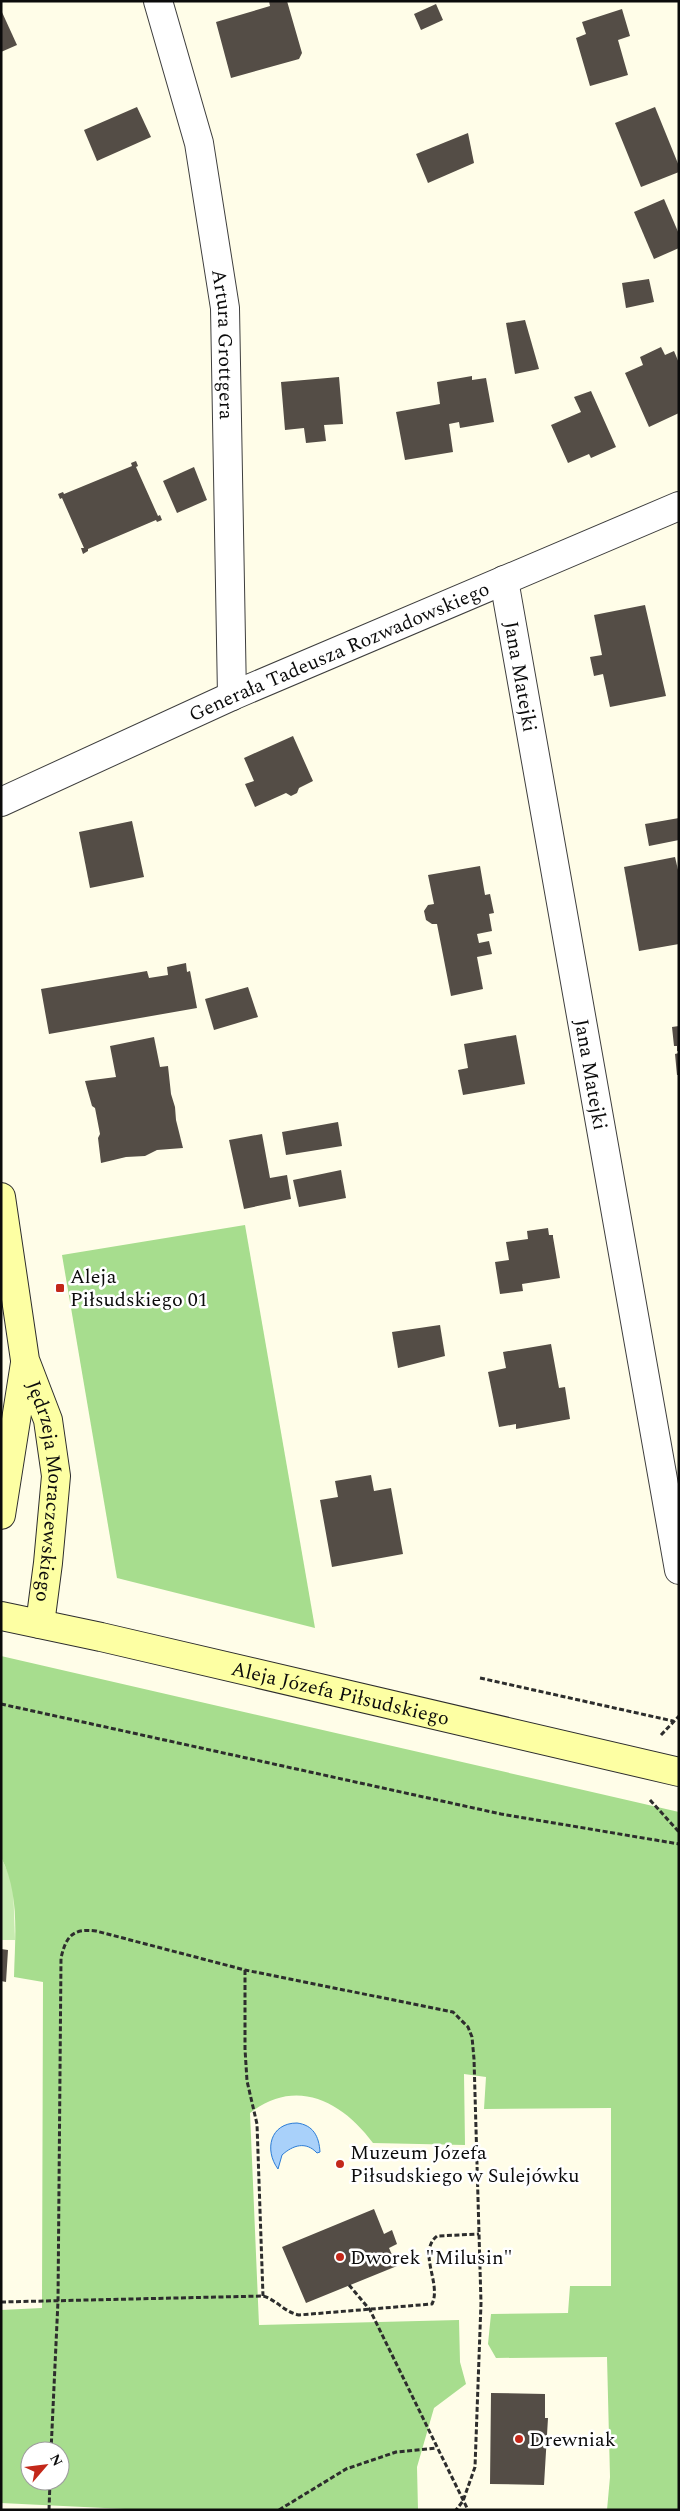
<svg xmlns="http://www.w3.org/2000/svg" width="680" height="2511" font-family="Spectral,serif">
  <rect width="100%" height="100%" fill="#fffde8"/>
  <polygon fill="#c7ebb0" points="1,1857 13,1884 15,1940 1,1940"/>
  <g fill="#a7dd8e" fill-rule="evenodd">
    <polygon points="245,1225 315,1628 117,1578 62,1255"/>
    <path d="M1 1656 679 1812V2510H607L610 2477 607 2357 496 2358 488 2344 491 2314 568 2313 570 2286H611V2108L484 2109 486 2077 464 2074 465 2145 373 2143C342 2101 296 2077 250 2113L259 2325 459 2320 460 2362 466 2384 434 2408 417 2467 418 2510H146L1 2503V2310L42 2308 43 1982 14 1977C15 1936 20 1894 1 1857ZM30 2451H60V2481H30Z"/>
  </g>
  <path fill="#a9d1fa" stroke="#2b7cd6" d="M297 2123C313 2125 319 2136 320 2152L317 2153C306 2141 293 2145 282 2155L278 2169C264 2150 270 2123 297 2123Z"/>
  <g fill="#544d46">
    <polygon points="269,1 287,1 302,53 299,59 231,78 216,22 270,6"/>
    <polygon points="436,4 443,20 421,30 414,14"/>
    <polygon points="622,9 630,36 618,40 628,75 590,86 576,38 586,34 582,22"/>
    <polygon points="1,10 17,45 1,52"/>
    <polygon points="137,107 151,137 97,161 84,130"/>
    <polygon points="655,107 679,166 679,172 641,187 615,123"/>
    <polygon points="468,133 474,163 428,183 416,154"/>
    <polygon points="664,199 679,234 679,248 654,259 634,212"/>
    <polygon points="649,279 654,302 626,308 622,283"/>
    <polygon points="525,320 539,369 515,374 506,323"/>
    <polygon points="661,347 665,355 674,351 679,363 679,413 649,427 625,373 643,365 640,357"/>
    <polygon points="472,376 472,380 486,378 494,422 460,428 459,422 449,424 453,452 405,460 396,412 440,404 437,382"/>
    <polygon points="339,377 343,424 324,425 326,441 306,443 304,428 285,430 281,382"/>
    <polygon points="591,391 616,447 591,458 589,454 568,463 551,425 581,412 574,397"/>
    <polygon points="136,461 138,466 136,467 158,516 160,515 162,520 157,522 156,520 88,549 88,551 83,554 81,548 84,548 62,498 60,499 58,494 63,492 64,494 132,466 131,463"/>
    <polygon points="194,467 207,500 177,513 163,481"/>
    <polygon points="645,605 666,696 610,707 603,674 594,676 590,657 602,655 594,615"/>
    <polygon points="293,736 313,781 299,788 297,793 291,796 286,793 255,807 245,784 254,781 244,758"/>
    <polygon points="679,818 679,840 649,846 645,824"/>
    <polygon points="132,821 144,877 90,888 79,832"/>
    <polygon points="675,857 679,874 679,944 639,951 624,867"/>
    <polygon points="480,866 485,895 490,894 494,913 489,914 492,931 477,934 479,943 489,941 492,954 477,957 483,989 451,996 437,924 432,924 426,920 424,911 428,905 434,904 428,875"/>
    <polygon points="186,963 187,972 190,971 197,1008 49,1034 41,989 147,971 149,978 168,975 167,967"/>
    <polygon points="248,987 258,1017 214,1030 205,999"/>
    <polygon points="679,1026 679,1051 677,1051 677,1046 674,1046 672,1027"/>
    <polygon points="516,1035 525,1084 463,1095 458,1070 468,1068 464,1044"/>
    <polygon points="154,1037 160,1067 168,1066 171,1094 175,1107 176,1120 183,1148 157,1150 145,1156 126,1157 101,1163 98,1138 100,1134 95,1108 92,1106 85,1081 116,1077 110,1046"/>
    <polygon points="679,1053 679,1075 677,1075 675,1054"/>
    <polygon points="338,1122 342,1146 286,1155 282,1132"/>
    <polygon points="262,1134 270,1178 287,1175 291,1199 244,1209 229,1140"/>
    <polygon points="341,1170 346,1198 299,1207 293,1180"/>
    <polygon points="548,1228 549,1235 553,1235 553,1237 560,1278 522,1284 523,1291 500,1294 495,1262 509,1260 506,1242 528,1239 527,1231"/>
    <polygon points="440,1325 445,1356 398,1368 392,1332"/>
    <polygon points="551,1344 559,1388 565,1387 570,1419 516,1429 516,1424 499,1427 488,1372 506,1368 503,1352"/>
    <polygon points="371,1475 374,1491 391,1488 403,1554 332,1567 320,1500 338,1497 335,1481"/>
    <polygon points="1,1949 8,1950 6,1982 1,1981"/>
    <polygon points="374,2209 384,2234 392,2230 397,2244 389,2248 397,2266 306,2303 282,2247"/>
    <polygon points="491,2393 545,2394 545,2418 548,2418 544,2485 490,2484"/>
  </g>
  <g fill="none" stroke-linecap="round" stroke-linejoin="round">
    <defs>
      <g id="street">
        <path id="s1" d="M158 1 199 143 225 308 232 696"/>
        <path id="s2" d="M504 580 679 1570"/>
        <path id="s3" d="M1 802 232 696 679 506"/>
      </g>
      <g id="secondary">
        <path id="s4" d="M1 1197 25 1360 48 1420 56 1476 48 1563 40 1624"/>
        <polyline points="1,1515 25,1363"/>
        <path id="s5" d="M1 1616 101 1637 679 1772"/>
      </g>
    </defs>
    <use href="#street" stroke="#3e3e3e" stroke-width="30"/>
    <use href="#secondary" stroke="#2d2d2d" stroke-width="30"/>
    <g stroke="#2d2d2d" stroke-width="3" stroke-dasharray="5 2.5" stroke-linecap="butt">
      <polyline points="480,1678 673,1721"/>
      <polyline points="1,1704 501,1814 679,1844"/>
      <polyline points="661,1735 679,1716"/>
      <polyline points="650,1800 679,1832"/>
      <polyline points="245,1970 245,2049 247,2081 257,2124 263,2296"/>
      <polyline points="349,2285 370,2310 468,2510"/>
      <path d="M1 2302 263 2296C277 2300 284 2312 299 2315L432 2304C442 2284 417 2252 437 2236L479 2234"/>
      <path d="M51 2451 58 2301 61 1958C66 1936 73 1928 96 1931L245 1970 453 2012 468 2027 472 2037 474 2059 481 2303 475 2467 463 2501 456 2510"/>
      <polyline points="49,2510 50,2481"/>
      <polyline points="279,2510 346,2469 396,2452 436,2448"/>
    </g>
    <use href="#street" stroke="#fff" stroke-width="28"/>
    <use href="#secondary" stroke="#fdffa3" stroke-width="28"/>
  </g>
  <g fill="#c3281a" stroke="#fff" stroke-width="2">
    <rect x="55" y="1283" width="10" height="10" rx="2.5"/>
    <circle cx="340" cy="2164" r="5"/>
    <circle cx="340" cy="2257" r="5"/>
    <circle cx="519" cy="2439" r="5"/>
  </g>
  <g text-anchor="middle" stroke-width="5" stroke-linejoin="round" paint-order="stroke">
    <g font-size="20" fill="#0b0b0b" stroke="#fff">
      <text dy="7" stroke="none"><textPath href="#s1" startOffset="351">Artura Grottgera</textPath></text>
      <text dy="7" stroke="none"><textPath href="#s3" startOffset="370">Generała Tadeusza Rozwadowskiego</textPath></text>
      <text dy="7" stroke="none"><textPath href="#s2" startOffset="98">Jana Matejki</textPath></text>
      <text dy="7" stroke="none"><textPath href="#s2" startOffset="502">Jana Matejki</textPath></text>
      <text dy="7" stroke="none"><textPath href="#s4" startOffset="300">Jędrzeja Moraczewskiego</textPath></text>
      <text dy="7" stroke="none"><textPath href="#s5" startOffset="348">Aleja Józefa Piłsudskiego</textPath></text>
    </g>
    <g font-size="20" fill="#0b0b0b" stroke="#fff" text-anchor="start">
      <text x="70" y="1283">Aleja<tspan x="70" dy="23">Piłsudskiego 01</tspan></text>
      <text x="350" y="2159">Muzeum Józefa<tspan x="350" dy="23">Piłsudskiego w Sulejówku</tspan></text>
      <text x="350" y="2264">Dworek "Milusin"</text>
      <text x="529" y="2446">Drewniak</text>
    </g>
  </g>
  <rect width="680" height="2511" fill="none" stroke="#0b0b0b" stroke-width="5"/>
  <g transform="translate(45 2466) rotate(62)"><circle r="24" fill="#ffffff" stroke="#9d9d9d"/>
  <path d="M0-4L9 19L0 12L-9 19Z" fill="#c3281a"/>
  <text y="-8" font-size="14" font-weight="bold" text-anchor="middle" fill="#0b0b0b">N</text>
  </g>
</svg>
